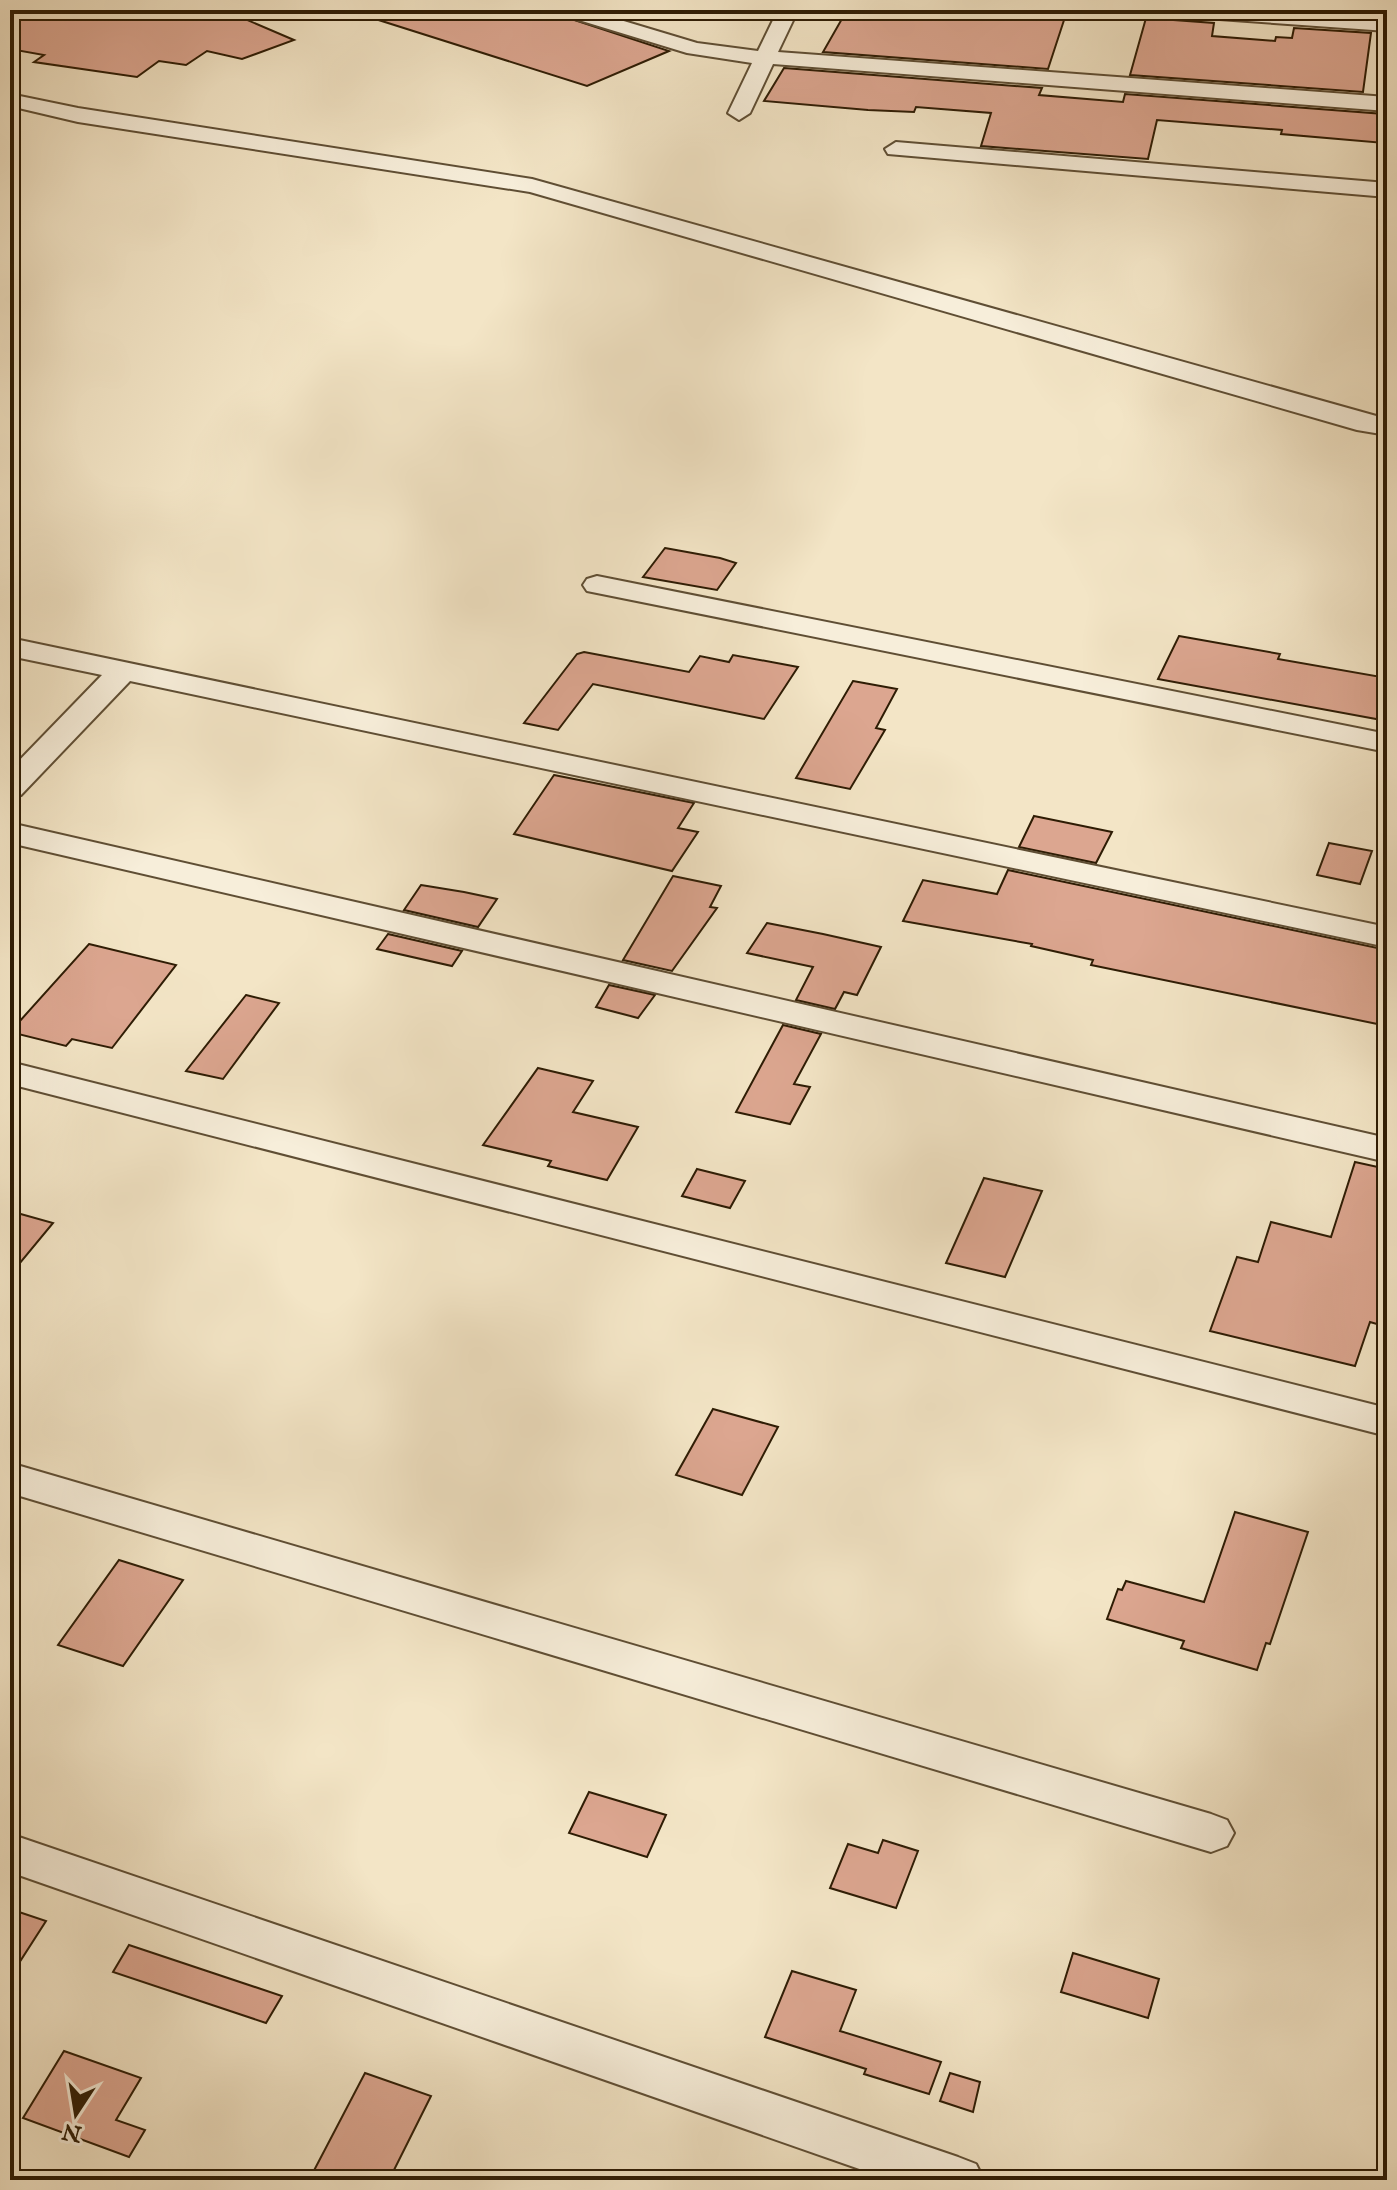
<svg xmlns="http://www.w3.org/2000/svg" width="1397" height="2190" font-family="'IM FELL English',serif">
  <rect width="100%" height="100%" fill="#f3e5c6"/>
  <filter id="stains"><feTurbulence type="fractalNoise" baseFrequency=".0025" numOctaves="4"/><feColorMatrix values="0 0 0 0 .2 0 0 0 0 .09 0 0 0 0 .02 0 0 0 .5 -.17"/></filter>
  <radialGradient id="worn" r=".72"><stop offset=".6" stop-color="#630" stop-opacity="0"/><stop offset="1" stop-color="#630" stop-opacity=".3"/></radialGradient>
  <g fill="#dca690" stroke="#2e1c04" stroke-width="2">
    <polygon points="43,10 224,10 294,40 242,59 207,51 186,65 159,61 137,77 34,62 44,55 10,49 10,24"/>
    <polygon points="370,10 544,10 669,51 587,86 369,17"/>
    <polygon points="888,10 1047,10 1067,11 1048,69 823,52 843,17 888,20"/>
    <polygon points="1146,18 1214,23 1212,36 1275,41 1276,37 1292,38 1294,28 1371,33 1363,92 1130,75"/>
    <polygon points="784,68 1042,88 1039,95 1123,102 1125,94 1384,114 1384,143 1281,134 1282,130 1157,120 1148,159 981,146 991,113 916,107 914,112 868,110 764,101"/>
    <polygon points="665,548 720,558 736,563 717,590 643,577"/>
    <polygon points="1179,636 1280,654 1278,659 1387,678 1387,721 1158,679"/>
    <polygon points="584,652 689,672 700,656 729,662 733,655 798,667 764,719 593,684 558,730 524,723 577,654"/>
    <polygon points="853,681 897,689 876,728 885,730 850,789 796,778"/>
    <polygon points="554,775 694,803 678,828 698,832 672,871 514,834"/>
    <polygon points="1034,816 1078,825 1112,832 1096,863 1019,847"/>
    <polygon points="1329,843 1372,851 1360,884 1317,875"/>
    <polygon points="1008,870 1387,950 1387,1026 1091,965 1093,960 1031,946 1032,944 903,921 923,880 997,894"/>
    <polygon points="673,876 721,886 710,907 717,908 672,971 623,960"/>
    <polygon points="421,885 464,892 497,899 478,927 404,910"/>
    <polygon points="767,923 823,934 881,947 857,995 844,992 835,1009 796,1000 813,967 747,953"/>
    <polygon points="388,934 462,951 452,966 377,949"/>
    <polygon points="89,944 176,965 112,1048 72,1039 66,1046 10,1032"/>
    <polygon points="609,985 655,995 638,1018 596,1007"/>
    <polygon points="246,995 279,1003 223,1079 186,1071"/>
    <polygon points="783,1025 821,1034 794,1084 810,1087 790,1124 736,1112"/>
    <polygon points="538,1068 593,1081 573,1112 638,1127 607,1180 548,1166 551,1161 483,1145"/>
    <polygon points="1355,1162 1387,1169 1387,1327 1370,1322 1355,1366 1210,1331 1237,1257 1258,1262 1271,1222 1331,1237"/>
    <polygon points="697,1169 745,1181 730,1208 682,1196"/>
    <polygon points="984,1178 1042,1191 1005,1277 946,1263"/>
    <polygon points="10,1211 53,1223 10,1275"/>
    <polygon points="713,1409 778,1427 742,1495 676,1475"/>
    <polygon points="1235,1512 1308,1532 1270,1644 1266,1643 1257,1670 1181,1648 1184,1641 1107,1619 1118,1589 1122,1590 1126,1581 1204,1602"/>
    <polygon points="119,1560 183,1580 123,1666 58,1645"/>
    <polygon points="589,1792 666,1815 647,1857 569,1833"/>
    <polygon points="883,1840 918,1851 896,1908 830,1888 848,1844 878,1853"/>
    <polygon points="10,1909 46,1921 10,1977"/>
    <polygon points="129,1945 282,1996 266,2023 113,1972"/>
    <polygon points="1073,1953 1159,1979 1148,2018 1061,1992"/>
    <polygon points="792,1971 856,1990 840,2031 941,2062 929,2094 864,2074 866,2069 765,2037"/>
    <polygon points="64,2051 141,2078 116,2120 145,2130 129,2157 23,2118"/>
    <polygon points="365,2073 431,2096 389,2180 309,2180"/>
    <polygon points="950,2073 980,2082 973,2112 940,2101"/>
  </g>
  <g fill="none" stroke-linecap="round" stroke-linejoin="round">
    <defs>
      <g id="minor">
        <polygon points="556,10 587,10 697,43 758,51 778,10 798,10 778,52 1387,97 1387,111 773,64 750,113 739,120 728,113 752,63 687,53 559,14"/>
        <polygon points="1167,10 1263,10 1387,19 1387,31 1177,16"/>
        <polygon points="10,94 78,108 532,179 1387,419 1387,435 1357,430 530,192 78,122 10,106"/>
        <polygon points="896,142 1387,183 1387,197 888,154 885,149"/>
        <polygon points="597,576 1387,734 1387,752 587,591 583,585 587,579"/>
        <polygon points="10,638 1387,927 1387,947 130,681 21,795 10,797 10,770 102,675 10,656"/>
        <polygon points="10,823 1387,1138 1387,1162 10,843"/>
        <polygon points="10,1062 1387,1408 1387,1436 10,1084"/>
        <polygon points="10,1463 1211,1814 1227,1820 1234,1833 1227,1846 1211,1852 10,1493"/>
        <polygon points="10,1834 958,2157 976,2164 984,2180 891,2180 10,1872"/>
      </g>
    </defs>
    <use href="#minor" stroke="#5f4e34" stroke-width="4"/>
    <use href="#minor" fill="#f7eeda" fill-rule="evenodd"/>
  </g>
  <rect width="1397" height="2190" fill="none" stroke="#f3e5c6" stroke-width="40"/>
  <rect x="12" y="12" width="1373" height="2166" fill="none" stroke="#2e1c04" stroke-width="4"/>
  <rect x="20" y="20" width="1357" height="2150" fill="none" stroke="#2e1c04" stroke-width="2"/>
  <g transform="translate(76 2114) rotate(192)" stroke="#f7eeda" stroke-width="6" paint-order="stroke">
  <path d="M0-6L14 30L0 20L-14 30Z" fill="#2e1c04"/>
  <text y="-12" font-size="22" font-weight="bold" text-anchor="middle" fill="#2e1c04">N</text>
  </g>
  <rect width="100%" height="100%" filter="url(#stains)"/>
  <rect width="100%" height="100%" fill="url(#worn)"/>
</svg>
